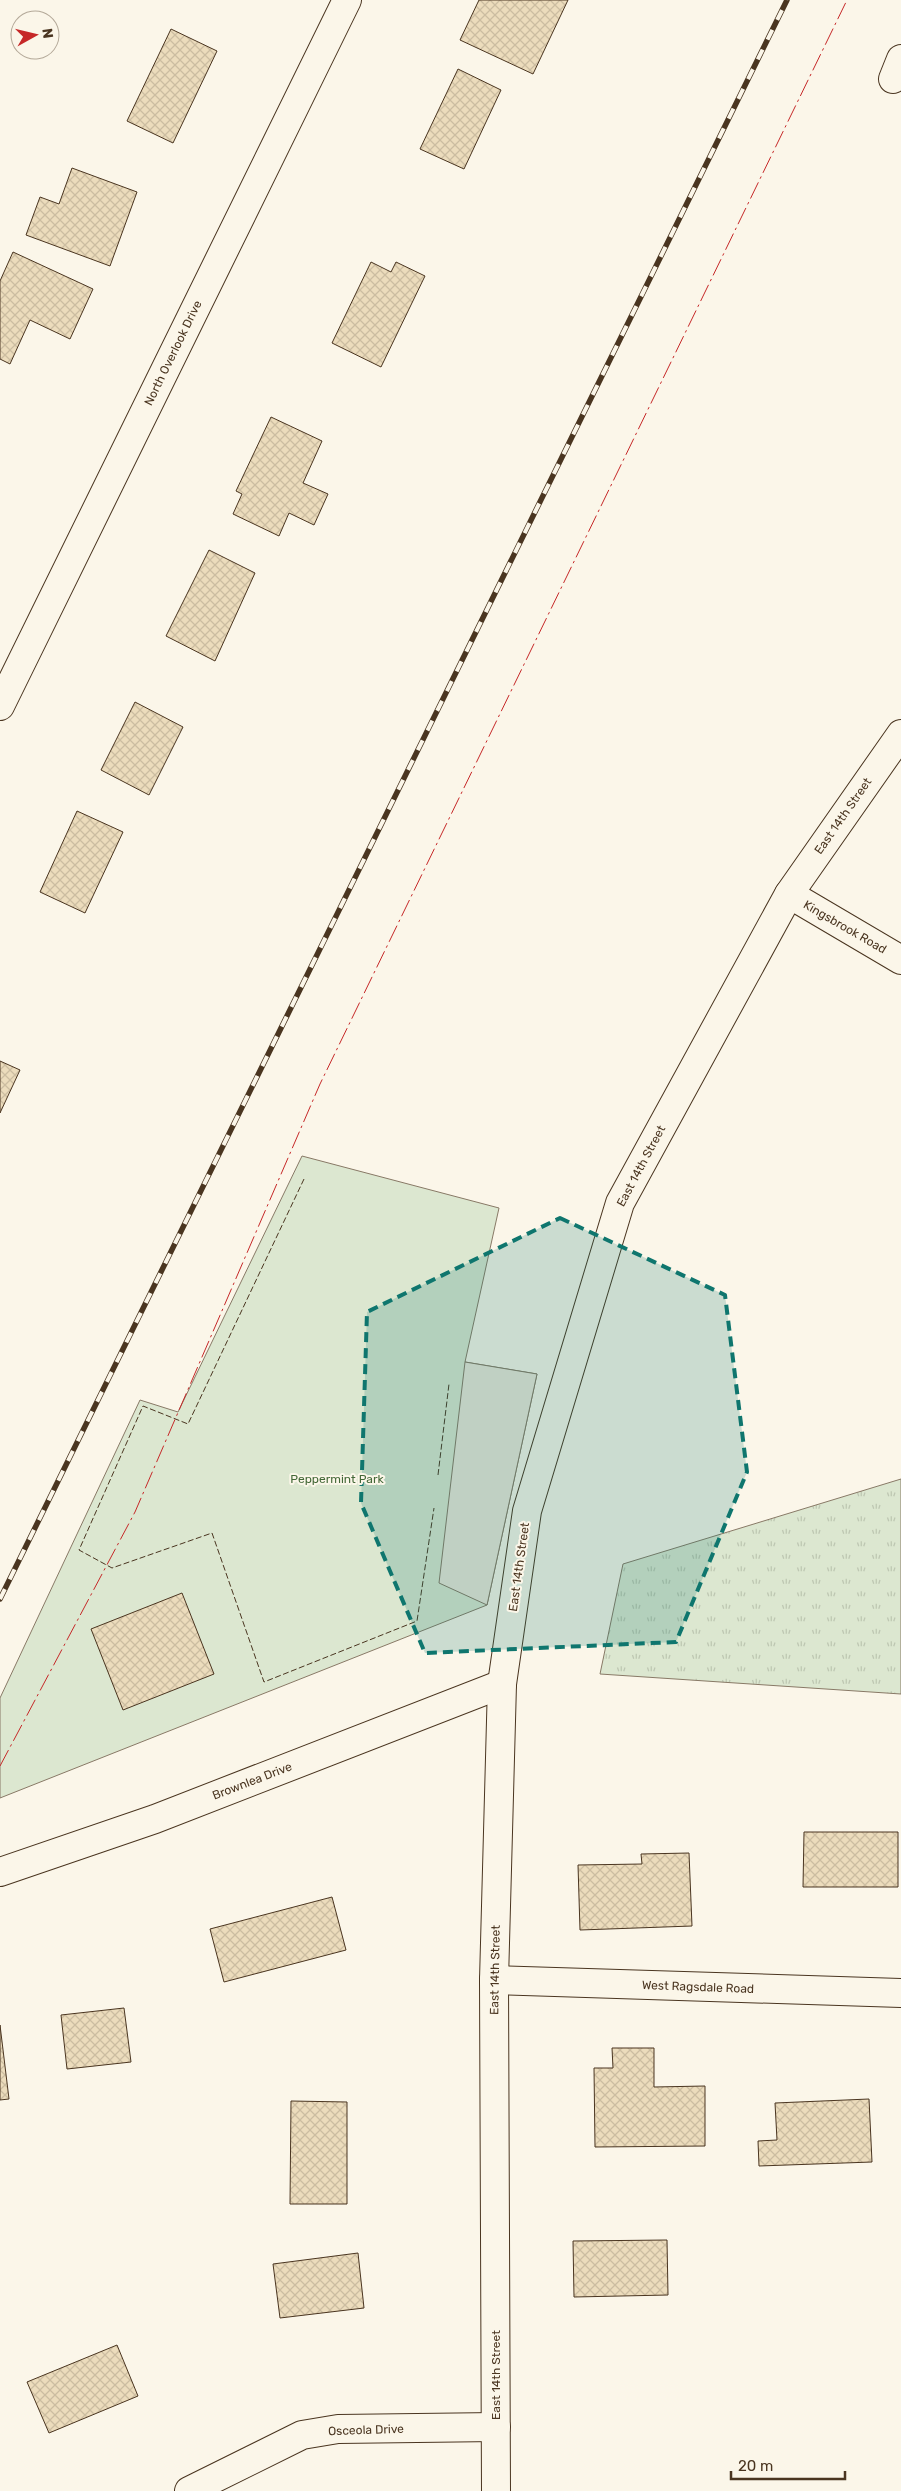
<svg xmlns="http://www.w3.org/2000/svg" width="901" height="2491" font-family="Rubik,sans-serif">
  <defs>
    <pattern id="grass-tufts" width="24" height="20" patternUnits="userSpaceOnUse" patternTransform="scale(1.25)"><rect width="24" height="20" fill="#dce7d0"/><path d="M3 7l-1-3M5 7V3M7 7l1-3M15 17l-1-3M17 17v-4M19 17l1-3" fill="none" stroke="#bec7b2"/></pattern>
    <pattern id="building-cross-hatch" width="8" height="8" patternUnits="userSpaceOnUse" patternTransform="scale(1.25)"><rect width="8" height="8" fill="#ecdcbc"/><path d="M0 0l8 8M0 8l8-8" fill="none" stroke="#ccbda1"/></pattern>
  </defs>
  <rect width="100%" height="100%" fill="#fbf6e9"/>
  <polygon fill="url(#grass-tufts)" stroke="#887966" points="901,1479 901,1694 600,1674 623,1564"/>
  <polygon fill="#dce7d0" stroke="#887966" points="302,1156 499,1208 465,1362 537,1374 487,1605 0,1798 0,1698 140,1400 178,1412"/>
  <polygon fill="#ede7d9" stroke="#887966" points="465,1362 537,1374 487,1605 439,1583"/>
  <g fill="url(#building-cross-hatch)" stroke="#4a3520">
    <polygon points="479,0 568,0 533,74 460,40"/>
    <polygon points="171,29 217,51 173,143 127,121"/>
    <polygon points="458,69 501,90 464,169 420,149"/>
    <polygon points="72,168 137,192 110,266 26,235 40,197 59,204"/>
    <polygon points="13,252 93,289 70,339 30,320 10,364 0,359 0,281"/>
    <polygon points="371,262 391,272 396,262 425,276 381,367 332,343"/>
    <polygon points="271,417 322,441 303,483 328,494 314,525 289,513 279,536 233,514 242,494 236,491"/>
    <polygon points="209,550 255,573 215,661 166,636"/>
    <polygon points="135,702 183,727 149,795 101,770"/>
    <polygon points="77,811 123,832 85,913 40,892"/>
    <polygon points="0,1061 20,1070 0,1113"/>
    <polygon points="182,1593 214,1674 123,1710 91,1629"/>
    <polygon points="804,1832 898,1832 898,1887 803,1887"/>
    <polygon points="689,1853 692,1926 580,1930 578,1865 642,1864 641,1854"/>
    <polygon points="332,1897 346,1950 224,1982 210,1929"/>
    <polygon points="124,2008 131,2062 67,2069 61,2015"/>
    <polygon points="0,2025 9,2099 0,2100"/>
    <polygon points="612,2048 654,2048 654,2087 705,2086 705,2146 595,2147 594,2068 613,2068"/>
    <polygon points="869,2099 872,2162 759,2166 758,2141 777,2140 775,2103"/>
    <polygon points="291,2101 347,2102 347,2204 290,2204"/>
    <polygon points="667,2240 668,2295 574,2297 573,2241"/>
    <polygon points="358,2253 364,2308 280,2318 273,2264"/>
    <polygon points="117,2345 138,2396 49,2433 27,2382"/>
  </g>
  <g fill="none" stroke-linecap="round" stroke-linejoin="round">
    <defs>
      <g id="minor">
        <polyline points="893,79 901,59"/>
        <polyline points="0,706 347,0"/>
        <polyline points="789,894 901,960"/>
        <polyline points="0,1872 155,1819 502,1684"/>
        <polyline points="494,1980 901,1993"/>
        <polyline points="189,2491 302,2435 338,2429 496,2427"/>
        <polyline points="496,2491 494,1980 502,1684 527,1511 620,1203 789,894 901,734"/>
      </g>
    </defs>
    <use href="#minor" stroke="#4a3520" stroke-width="30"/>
    <use href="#minor" stroke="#fbf6e9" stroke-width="28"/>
    <defs>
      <polyline id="rail" points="0,1599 787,0"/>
    </defs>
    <use href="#rail" stroke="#4a3520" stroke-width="5.5"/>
    <use href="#rail" stroke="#fbf6e9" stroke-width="4" stroke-dasharray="11" stroke-linecap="butt"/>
    <g stroke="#4a3520" stroke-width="1" stroke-dasharray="6 2.5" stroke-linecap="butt">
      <polyline points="304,1179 188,1424 143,1406 79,1550 112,1568 212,1533 264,1682 417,1621 434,1508"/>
      <polyline points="438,1475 449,1384"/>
    </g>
    <polyline stroke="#c62828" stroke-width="1" stroke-dasharray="18 4 2.5 4" stroke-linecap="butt" points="0,1766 135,1512 320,1084 847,0"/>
  </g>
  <path fill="#0f766e" fill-opacity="0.2" stroke="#0f766e" stroke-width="4" stroke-dasharray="10 6" stroke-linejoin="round" d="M560 1218 725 1295 747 1472 676 1642 425 1653 361 1503 367 1312Z"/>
  <g text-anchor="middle" stroke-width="4" stroke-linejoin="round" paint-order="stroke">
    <g font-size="12" fill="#4a3520" stroke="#fbf6e9">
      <text transform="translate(173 353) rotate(-64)" y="4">North Overlook Drive</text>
      <text transform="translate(843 816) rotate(-55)" y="4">East 14th Street</text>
      <text transform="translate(845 927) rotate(30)" y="4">Kingsbrook Road</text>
      <text transform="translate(641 1166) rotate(-62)" y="4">East 14th Street</text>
      <text transform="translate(519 1567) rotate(-82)" y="4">East 14th Street</text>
      <text transform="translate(252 1781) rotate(-21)" y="4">Brownlea Drive</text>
      <text transform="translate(495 1970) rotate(-89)" y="4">East 14th Street</text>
      <text transform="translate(698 1987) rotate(2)" y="4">West Ragsdale Road</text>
      <text transform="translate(496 2375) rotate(-90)" y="4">East 14th Street</text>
      <text transform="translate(366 2430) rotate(-2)" y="4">Osceola Drive</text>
    </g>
    <g font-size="12" fill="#436837" stroke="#fbf6e9">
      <text x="337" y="1483">Peppermint Park</text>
    </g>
  </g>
  <g transform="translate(35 35) rotate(82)"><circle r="24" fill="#fbf6e9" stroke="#b4a999"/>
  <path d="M0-4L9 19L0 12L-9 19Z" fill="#c62828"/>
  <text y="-8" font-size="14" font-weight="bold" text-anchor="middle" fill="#4a3520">N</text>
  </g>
  <path d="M731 2471v8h114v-8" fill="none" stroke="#4a3520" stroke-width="2.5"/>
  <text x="738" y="2471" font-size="15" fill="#4a3520" stroke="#fbf6e9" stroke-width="4" paint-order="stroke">20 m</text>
</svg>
